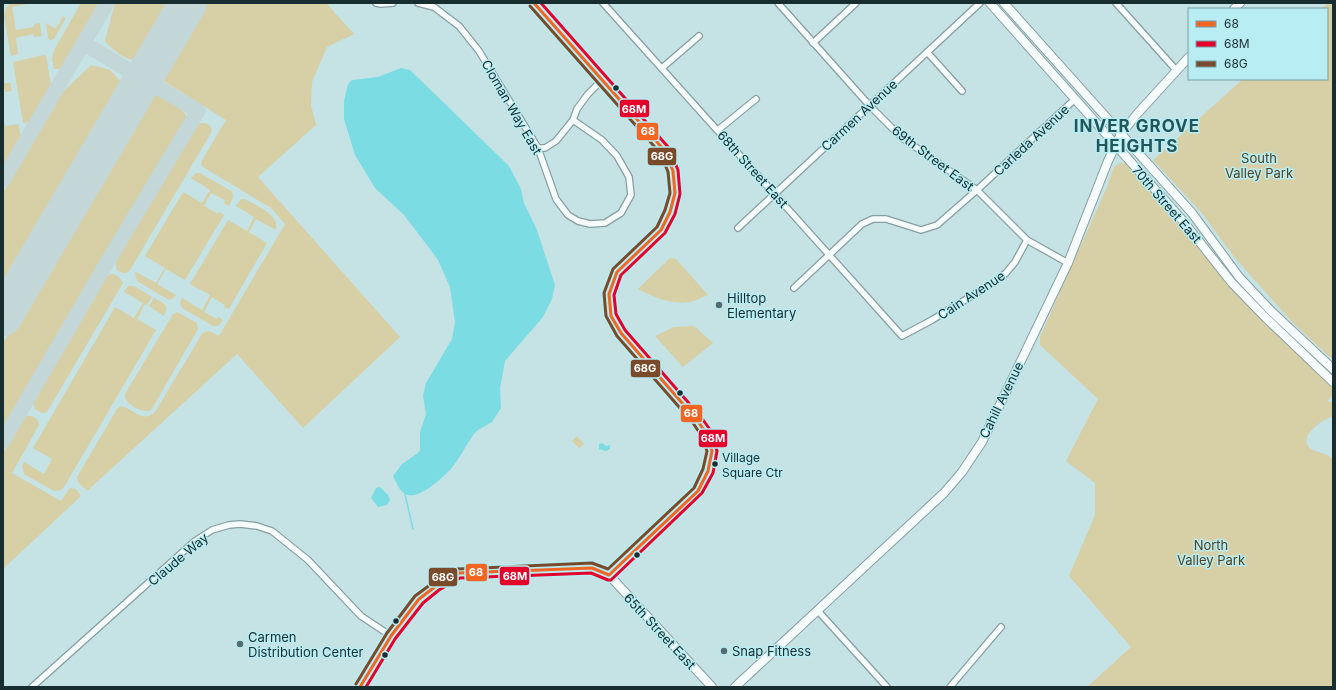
<svg xmlns="http://www.w3.org/2000/svg" width="1336" height="690" font-family="Inter,sans-serif">
  <rect width="100%" height="100%" fill="#c5e2e5"/>
  <g fill="#d7cfa6">
    <polygon points="11,3 32,3 12,7 16,30 34,27 34,24 40,23 42,36 34,37 33,34 16,38 18,54 11,56 4,16 6,8"/>
    <polygon points="81,3 99,3 60,69 54,69 52,59 54,50"/>
    <path d="M115 3H172L140 58C128 64 113 50 105 41Z"/>
    <path d="M202 3H326L354 34 327 47 312 82 311 105 316 125 258 177 400 337 303 428 237 354 87 491 78 482 77 477 117 409 120 406C134 408 141 424 155 412L202 334C208 328 213 333 219 336L285 224 271 208 203 167 201 165 202 160 226 120 167 83 163 80 164 67Z"/>
    <polygon points="1328,3 1333,3 1333,360 1293,323 1235,258 1201,212 1153,160 1243,79 1327,79 1327,9 1321,9"/>
    <polygon points="63,16 66,18 54,39 50,40 48,38 46,23 56,29"/>
    <polygon points="44,55 46,56 51,84 29,122 23,123 13,62"/>
    <polygon points="91,65 110,70 123,84 124,86 3,291 3,193 61,94"/>
    <polygon points="5,83 10,83 12,91 5,92 5,89 3,89 3,85"/>
    <path d="M153 95C164 96 182 106 186 116L185 123 3 432V343L144 103Z"/>
    <polygon points="3,117 5,126 18,124 21,137 3,167"/>
    <path d="M201 123C208 123 213 125 211 133L130 270C126 275 122 273 117 270L115 262 193 129 197 125Z"/>
    <path d="M1120 163 1126 164 1189 233 1253 312 1333 388V394L1327 402H1333V417C1325 417 1302 434 1307 444 1312 455 1327 450 1333 460V687H1087L1131 647 1069 576 1095 515V483L1066 461 1098 399 1040 345V337L1107 187 1114 167Z"/>
    <path d="M196 173H200L231 191C235 196 232 200 229 206L224 203 225 200 211 193 204 206 218 214 219 212 224 215 185 280 166 269 157 284 176 295 172 299 169 300 137 281 135 273 136 272 156 283 165 268 145 256 183 192 202 203 210 190 191 178Z"/>
    <path d="M241 199H244C255 205 280 214 276 230L256 219 249 232 267 243 229 309 224 307 225 305 212 297 204 312 217 319 218 317 223 320 218 326H213L182 308 180 303 182 298 202 310 210 295 190 284 228 220 247 231 254 217 236 206Z"/>
    <path d="M670 258 676 259 708 295C703 297 696 301 690 302 672 305 653 297 638 289Z"/>
    <path d="M111 274C117 274 120 278 123 283L47 412 42 413 35 409 33 403 107 276Z"/>
    <polygon points="128,286 134,286 152,297 147,305 145,304 137,319 156,330 64,487 61,490 54,491 24,474 22,466 24,462 44,474 52,459 33,448 115,307 134,318 143,303 124,292"/>
    <path d="M154 298C163 303 170 304 164 316L149 306Z"/>
    <path d="M177 312 197 323 198 329 153 407 150 411C140 412 124 404 125 394L173 314Z"/>
    <polygon points="694,326 713,343 683,367 655,336 674,327"/>
    <path d="M27 416C33 415 39 420 39 425L12 473 61 501 70 488 76 489 81 496 3 569V453L24 417Z"/>
    <polygon points="577,436 584,444 579,448 572,441"/>
  </g>
  <g fill="#7cdce4">
    <path d="M401 68 410 70 509 166 521 189 524 203 537 230 555 285 552 299 543 317 505 361 500 388 501 408 492 422 478 430 474 434C466 445 459 460 450 470 441 479 418 501 405 494 399 490 396 482 393 476L402 464 418 453 420 450V432L426 414 423 396 426 383 452 339 455 322 450 287 438 260 430 249 404 215 375 188 355 155 344 119V101L348 84 352 80 378 77Z"/>
    <polygon points="602,443 606,446 610,445 610,449 606,451 599,449 599,444"/>
    <polygon points="380,487 388,495 390,500 387,505 378,507 371,498 376,488"/>
  </g>
  <g fill="none" stroke-linecap="round" stroke-linejoin="round">
    <polyline stroke="#7cdce4" stroke-width="1.5" points="405,494 413,529"/>
    <g stroke="#c3d6d8" stroke-width="15">
      <polyline points="3,180 107,3"/>
      <polyline points="3,441 105,266 198,111 83,43"/>
    </g>
    <polyline stroke="#c3d6d8" stroke-width="38" points="3,317 188,3"/>
    <defs>
      <g id="street">
        <polyline points="376,3 381,4 393,3"/>
        <polyline points="418,3 434,7 459,26 479,51 538,148 556,199 568,215 578,221 590,224 605,223 621,213 631,195 629,177 617,156 602,140 573,120"/>
        <polyline points="603,3 902,336 932,320 993,283 1006,273 1015,262 1027,240"/>
        <polyline points="778,3 870,106 901,137 977,190 1027,240 1068,263"/>
        <polyline points="1116,3 1177,71"/>
        <polyline points="813,43 856,3"/>
        <polyline points="927,52 962,91"/>
        <polyline points="662,68 699,36"/>
        <polyline points="718,130 756,99"/>
        <polyline points="538,148 545,148 556,141 573,120 577,109 588,94 602,80"/>
        <polyline points="738,228 980,3"/>
        <polyline points="794,288 862,224 873,219 886,219 921,230 937,225 977,190 1075,99"/>
        <polyline points="818,611 887,687"/>
        <polyline points="32,687 195,541 212,530 229,525 240,524 257,526 272,531 308,560 361,616 391,636"/>
        <polyline points="950,687 1001,627"/>
      </g>
      <g id="secondary">
        <polyline points="534,3 665,151 673,171 675,193 670,212 661,230 617,272 609,294 611,316 621,333 697,420 706,433 712,451 708,471 698,491 609,575"/>
        <polyline points="990,3 1183,221 1232,283 1266,318 1333,382"/>
        <polyline points="1004,3 1192,213 1239,277 1272,312 1333,369"/>
        <polyline points="1234,9 1240,3"/>
        <polyline points="360,687 362,684 391,636 419,599 436,586 459,573 592,568 609,575 712,687"/>
        <polyline points="735,687 944,493 962,472 982,442 1068,263 1108,161 1121,134 1137,114 1189,57"/>
      </g>
    </defs>
    <use href="#street" stroke="#889fa1" stroke-width="8"/>
    <use href="#secondary" stroke="#889fa1" stroke-width="10"/>
    <use href="#street" stroke="#f6fbfb" stroke-width="5.5"/>
    <use href="#secondary" stroke="#f6fbfb" stroke-width="8"/>
    <defs>
      <polyline id="bus-1" points="360,687 391,636 419,599 436,586 459,573 592,568 609,575 698,491 708,471 712,451 706,433 697,420 621,333 611,316 609,294 617,272 661,230 670,212 675,193 673,171 665,151 534,3"/>
      <polyline id="bus-2" points="366,687 395,639 423,603 439,590 460,578 591,573 608,580 611,580 702,493 713,473 717,451 711,431 701,417 625,330 616,314 614,295 621,275 665,233 675,214 680,194 678,170 669,148 541,3"/>
      <polyline id="bus-3" points="356,684 387,633 415,596 434,582 457,569 592,563 608,569 694,488 703,469 707,451 701,435 693,423 617,336 606,316 604,293 613,269 657,227 665,210 670,193 668,172 661,154 530,6"/>
    </defs>
    <use href="#bus-1" stroke="#b7edf3" stroke-width="6"/>
    <use href="#bus-2" stroke="#b7edf3" stroke-width="6"/>
    <use href="#bus-3" stroke="#b7edf3" stroke-width="6"/>
    <use href="#bus-1" stroke="#f26522" stroke-width="3"/>
    <use href="#bus-2" stroke="#e4002b" stroke-width="3"/>
    <use href="#bus-3" stroke="#7a4b2a" stroke-width="3"/>
  </g>
  <g fill="#172d2f" stroke="#b7edf3" stroke-width="1.5">
    <circle cx="616" cy="88" r="3.5"/>
    <circle cx="680" cy="393" r="3.5"/>
    <circle cx="715" cy="464" r="3.5"/>
    <circle cx="637" cy="555" r="3.5"/>
    <circle cx="396" cy="621" r="3.5"/>
    <circle cx="385" cy="655" r="3.5"/>
  </g>
  <g fill="#546c6f" stroke="#b7edf3" stroke-width="1.5">
    <circle cx="719" cy="305" r="4"/>
    <circle cx="240" cy="644" r="4"/>
    <circle cx="724" cy="651" r="4"/>
  </g>
  <g text-anchor="middle" stroke-width="3" stroke-linejoin="round" paint-order="stroke">
    <g font-size="12" fill="#172d2f" stroke="#b7edf3" text-anchor="start">
      <text x="722" y="462">Village<tspan x="722" dy="15">Square Ctr</tspan></text>
    </g>
    <g font-size="13" fill="#172d2f" stroke="#b7edf3">
      <text transform="translate(512 107) rotate(60)" y="5">Cloman Way East</text>
      <text transform="translate(859 115) rotate(-43)" y="5">Carmen Avenue</text>
      <text transform="translate(1031 140) rotate(-43)" y="5">Carleda Avenue</text>
      <text transform="translate(933 158) rotate(37)" y="5">69th Street East</text>
      <text transform="translate(753 169) rotate(48)" y="5">68th Street East</text>
      <text transform="translate(1167 204) rotate(49)" y="5">70th Street East</text>
      <text transform="translate(971 295) rotate(-33)" y="5">Cain Avenue</text>
      <text transform="translate(1001 400) rotate(-64)" y="5">Cahill Avenue</text>
      <text transform="translate(178 559) rotate(-40)" y="5">Claude Way</text>
      <text transform="translate(660 631) rotate(47)" y="5">65th Street East</text>
    </g>
    <g font-size="13" fill="#52411e" stroke="#b7edf3">
      <text x="1259" y="163">South<tspan x="1259" dy="15">Valley Park</tspan></text>
      <text x="1211" y="550">North<tspan x="1211" dy="15">Valley Park</tspan></text>
    </g>
    <g font-size="13" fill="#172d2f" stroke="#b7edf3" text-anchor="start">
      <text x="727" y="303">Hilltop<tspan x="727" dy="15">Elementary</tspan></text>
      <text x="248" y="642">Carmen<tspan x="248" dy="15">Distribution Center</tspan></text>
      <text x="732" y="656">Snap Fitness</text>
    </g>
    <g font-size="17" font-weight="bold" letter-spacing="1" fill="#21565b" stroke="#b7edf3">
      <text x="1137" y="132">INVER GROVE<tspan x="1137" dy="20">HEIGHTS</tspan></text>
    </g>
  </g>
  <g stroke="#b7edf3" stroke-width="1.5">
    <rect x="619" y="99" width="31" height="19" rx="4" fill="#e4002b"/>
    <rect x="636" y="122" width="23" height="19" rx="4" fill="#f26522"/>
    <rect x="647" y="147" width="30" height="19" rx="4" fill="#7a4b2a"/>
    <rect x="630" y="359" width="31" height="19" rx="4" fill="#7a4b2a"/>
    <rect x="680" y="404" width="23" height="19" rx="4" fill="#f26522"/>
    <rect x="698" y="429" width="30" height="19" rx="4" fill="#e4002b"/>
    <rect x="465" y="563" width="23" height="19" rx="4" fill="#f26522"/>
    <rect x="499" y="566" width="31" height="20" rx="4" fill="#e4002b"/>
    <rect x="428" y="567" width="30" height="20" rx="4" fill="#7a4b2a"/>
  </g>
  <g font-size="11" text-anchor="middle" font-weight="bold" fill="#fff">
    <text x="634" y="113">68M</text>
    <text x="648" y="135">68</text>
    <text x="662" y="160">68G</text>
    <text x="645" y="372">68G</text>
    <text x="691" y="417">68</text>
    <text x="713" y="442">68M</text>
    <text x="476" y="576">68</text>
    <text x="515" y="580">68M</text>
    <text x="443" y="581">68G</text>
  </g>
  <rect width="1336" height="690" fill="none" stroke="#172d2f" stroke-width="8"/>
  <rect x="1188" y="8" width="140" height="72" fill="#b7edf3" stroke="#77a0a5"/>
  <rect x="1196" y="21" width="20" height="6" fill="#f26522" stroke="#77a0a5"/>
  <text x="1224" y="28" font-size="12" fill="#172d2f">68</text>
  <rect x="1196" y="41" width="20" height="6" fill="#e4002b" stroke="#77a0a5"/>
  <text x="1224" y="48" font-size="12" fill="#172d2f">68M</text>
  <rect x="1196" y="61" width="20" height="6" fill="#7a4b2a" stroke="#77a0a5"/>
  <text x="1224" y="68" font-size="12" fill="#172d2f">68G</text>
</svg>
